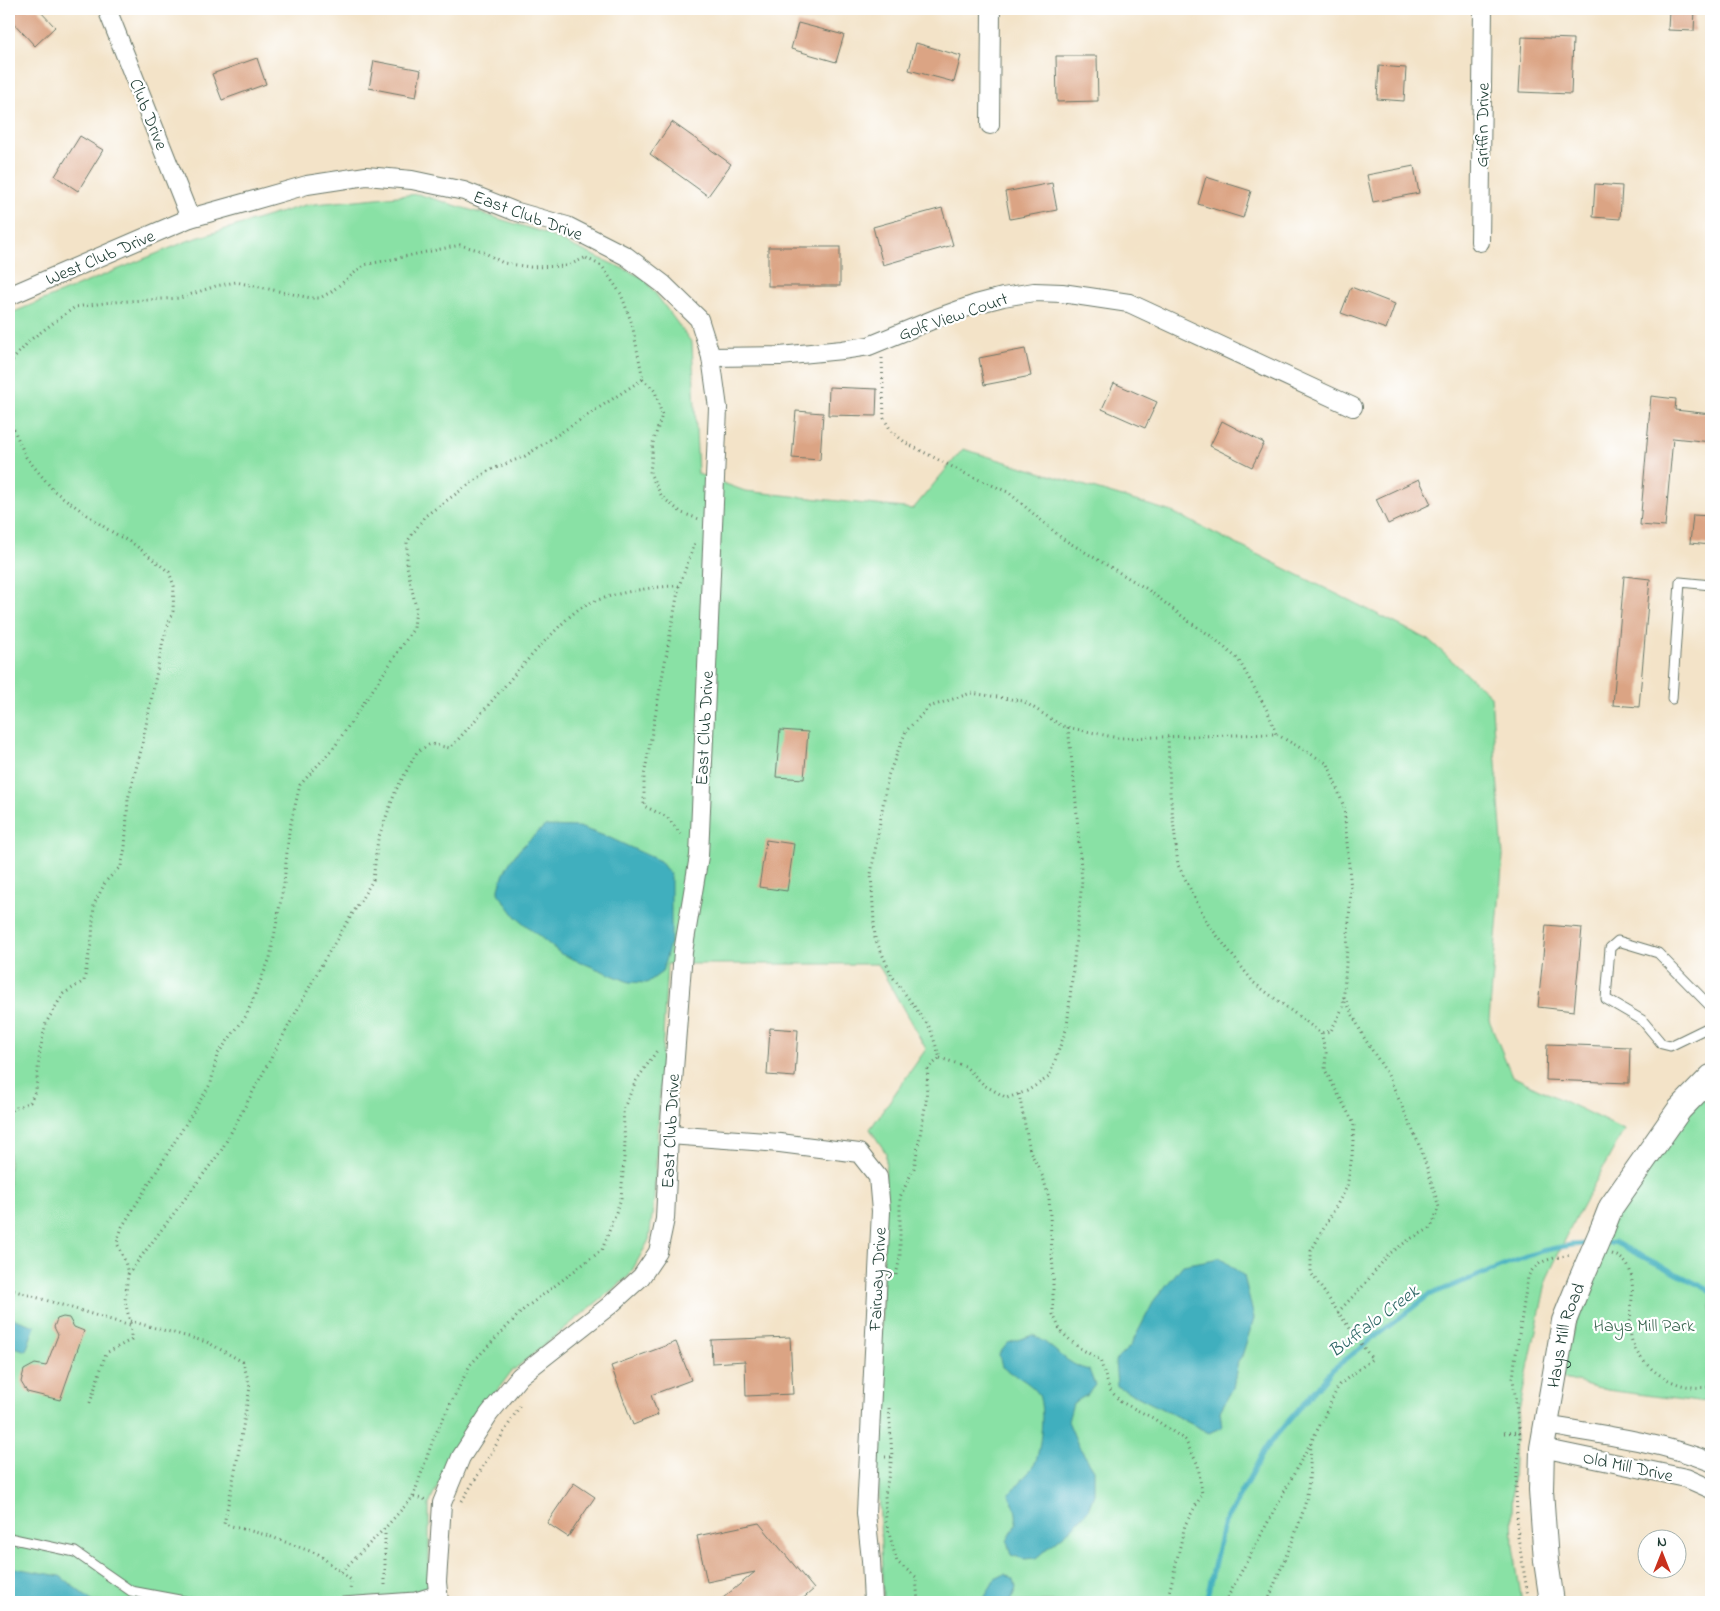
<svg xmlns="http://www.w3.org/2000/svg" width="1720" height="1611" font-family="'Indie Flower',sans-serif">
  <rect width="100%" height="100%" fill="#fff"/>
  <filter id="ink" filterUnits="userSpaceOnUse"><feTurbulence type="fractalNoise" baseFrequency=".02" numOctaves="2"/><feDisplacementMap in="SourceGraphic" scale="10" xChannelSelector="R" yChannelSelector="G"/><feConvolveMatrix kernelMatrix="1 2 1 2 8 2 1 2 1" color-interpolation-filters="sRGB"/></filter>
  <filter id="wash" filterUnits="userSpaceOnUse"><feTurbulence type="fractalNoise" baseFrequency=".0096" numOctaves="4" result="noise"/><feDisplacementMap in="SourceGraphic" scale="20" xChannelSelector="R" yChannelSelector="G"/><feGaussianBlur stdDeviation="1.12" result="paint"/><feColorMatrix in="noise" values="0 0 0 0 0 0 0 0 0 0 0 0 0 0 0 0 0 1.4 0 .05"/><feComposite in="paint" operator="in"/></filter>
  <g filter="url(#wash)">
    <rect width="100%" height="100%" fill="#f3e3c8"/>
    <g fill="#89e1a5" stroke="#548f6c">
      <polygon points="418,194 539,231 644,278 692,343 698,474 745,491 913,509 963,449 1172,512 1429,640 1491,696 1503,856 1489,1020 1512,1076 1624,1130 1575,1219 1547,1278 1515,1430 1512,1511 1513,1546 1522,1602 883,1602 878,1464 886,1153 870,1129 926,1049 878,964 667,964 654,1200 649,1240 629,1276 511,1372 458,1443 429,1504 429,1586 432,1602 9,1602 9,314 190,240 305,205"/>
      <polygon points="1711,1084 1711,1400 1698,1402 1607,1390 1561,1378 1566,1352 1609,1222"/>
    </g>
    <g fill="#41afbe" stroke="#307679">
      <path d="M545 826 579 827 610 838 660 861 671 876V939L662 972 647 983 629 982 561 954 516 917 498 893C505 860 521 847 545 826Z"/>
      <polygon points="1220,1258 1244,1276 1254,1318 1242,1356 1238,1361 1233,1388 1220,1411 1222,1427 1209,1433 1117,1386 1115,1361 1131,1345 1155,1299 1183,1265"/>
      <polygon points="9,1317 35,1326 26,1351 9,1345"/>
      <path d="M1033 1335C1052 1344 1067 1366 1089 1370L1095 1385 1087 1395 1073 1403 1068 1421 1078 1445 1094 1470V1494L1088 1510 1072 1528 1036 1558 1024 1559 1011 1555 1007 1541C1019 1521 1019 1515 1009 1495 1017 1484 1027 1476 1034 1465 1041 1453 1046 1402 1037 1392 1028 1381 1014 1375 1002 1367L999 1354 1008 1343Z"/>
      <polygon points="9,1567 60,1576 93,1602 9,1602"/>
      <polygon points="1005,1574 1014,1580 1016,1588 1010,1602 982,1602 995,1579"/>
    </g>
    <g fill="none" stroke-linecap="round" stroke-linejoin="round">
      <g stroke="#41afbe" stroke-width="5">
        <polyline points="1603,1243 1614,1242 1711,1291"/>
        <polyline points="1206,1602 1223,1526 1267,1446 1333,1369 1429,1295 1541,1251 1571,1245 1588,1244"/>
      </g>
    </g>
    <g id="blocks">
      <g fill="#dba484">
        <polygon points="9,9 38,9 55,27 35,46 9,18"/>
        <polygon points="1669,9 1695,9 1694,31 1668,30"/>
        <polygon points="798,23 844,35 836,62 791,49"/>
        <polygon points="1522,37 1573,39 1571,94 1519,92"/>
        <polygon points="916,43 961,56 954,82 909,70"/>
        <polygon points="1056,56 1097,56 1098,101 1057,102"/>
        <polygon points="257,58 266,84 222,100 212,74"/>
        <polygon points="374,61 421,70 416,97 369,88"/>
        <polygon points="1379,66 1406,68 1404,101 1377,99"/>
        <polygon points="672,122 731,164 708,196 650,154"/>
        <polygon points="80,136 103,150 78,191 55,176"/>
        <polygon points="1414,166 1419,193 1373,202 1367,175"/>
        <polygon points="1206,177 1251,191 1243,218 1198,204"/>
        <polygon points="1052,183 1057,210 1010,219 1005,192"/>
        <polygon points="1595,184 1622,186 1620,219 1593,217"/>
        <polygon points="942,208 953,245 883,265 873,227"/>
        <rect x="768" y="247" width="72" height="39"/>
        <polygon points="1351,287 1395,304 1386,329 1341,313"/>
        <polygon points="1025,349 1031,376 984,385 979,358"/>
        <polygon points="1114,383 1157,402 1145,428 1102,409"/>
        <polygon points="829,387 877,389 876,416 828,415"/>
        <polygon points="1651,396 1676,399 1675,410 1711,414 1711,442 1673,438 1665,527 1640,525"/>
        <polygon points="796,411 823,413 820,460 792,458"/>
        <polygon points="1222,421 1264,443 1252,467 1210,446"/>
        <polygon points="1419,479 1431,504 1388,524 1376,499"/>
        <polygon points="1693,515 1711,516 1711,545 1690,543"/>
        <polygon points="1624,576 1650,579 1639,707 1613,705"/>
        <polygon points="780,730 808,732 804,779 776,777"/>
        <polygon points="766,840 794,844 787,891 759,887"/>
        <polygon points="1546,925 1582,928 1574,1011 1538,1007"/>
        <polygon points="770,1028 798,1030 795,1077 767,1075"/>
        <polygon points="1547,1044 1630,1047 1629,1083 1546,1080"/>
        <polygon points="63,1317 69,1318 74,1327 84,1331 60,1400 27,1392 21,1382 24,1370 35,1364 46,1366 58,1335 54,1327 57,1319"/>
        <polygon points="790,1337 793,1394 746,1396 745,1361 712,1363 711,1340"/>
        <polygon points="676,1342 691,1380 651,1395 658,1415 633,1425 611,1366"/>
        <polygon points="574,1483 595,1497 568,1537 547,1523"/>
        <polygon points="759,1523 814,1589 799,1602 718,1602 755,1572 707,1582 697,1536"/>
      </g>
    </g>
  </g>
  <g filter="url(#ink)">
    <use href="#blocks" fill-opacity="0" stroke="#697768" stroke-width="1"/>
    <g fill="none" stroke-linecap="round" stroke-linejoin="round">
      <defs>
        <g id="lane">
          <polyline points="1672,699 1680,582 1711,585"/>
          <polyline points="1711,1007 1658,953 1618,941 1610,948 1606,999 1642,1020 1662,1044 1670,1046 1711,1026"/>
          <polyline points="9,1538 75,1552 131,1591 190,1602"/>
          <polyline points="343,1602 415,1597 438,1590"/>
        </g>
        <g id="street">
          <polyline points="107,9 190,218"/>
          <polyline points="990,125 991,9"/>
          <polyline points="1480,242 1483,9"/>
          <polyline points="9,296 190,218 251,201 307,185 366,176 412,180 464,191 514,211 567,226 626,256 663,284 699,319 711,357 718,408 699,856 683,952 669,1135 665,1219 658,1252 641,1277 609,1306 520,1376 489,1414 461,1457 442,1503 437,1582 439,1602"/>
          <polyline points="711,357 780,356 842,350 869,346 937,318 976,304 1003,297 1034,292 1062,293 1129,303 1353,407"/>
          <polyline points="669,1135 780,1143 859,1153 878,1177 881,1211 866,1513 871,1560 873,1602"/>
          <path d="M1546 1425C1599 1434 1661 1442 1711 1462"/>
          <polyline points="1542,1448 1686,1478 1711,1489"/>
        </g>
        <g id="secondary">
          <polyline points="1602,1230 1611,1207 1679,1110 1711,1077"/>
          <path id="s1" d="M1552 1602 1546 1561 1541 1490 1542 1448 1564 1321 1581 1279"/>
        </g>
      </defs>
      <use href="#lane" stroke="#697768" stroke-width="11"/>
      <use href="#street" stroke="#697768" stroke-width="20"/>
      <use href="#secondary" stroke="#697768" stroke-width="26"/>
      <g stroke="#697768" stroke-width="3" stroke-dasharray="1 4" stroke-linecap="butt">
        <polyline points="882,358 884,418 891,431 906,443 966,474 1008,492 1063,539 1147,589 1191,623 1211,636 1238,659 1268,712 1276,734"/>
        <polyline points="9,375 11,362 30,340 75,307 112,302 180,298 216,286 236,282 311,298 320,298 331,292 364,265 460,245 482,251 503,263 530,267 567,266 587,257"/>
        <polyline points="643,379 655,391 662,415 653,443 650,473 662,497 682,513 699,519"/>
        <polyline points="9,405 10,421 26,457 54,491 107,529 135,545 169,572 174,586 173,611 163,641 141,750 128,799 125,848 121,866 106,881 94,904 92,938 84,981 63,994 46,1023 40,1050 36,1089 30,1102 9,1111"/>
        <polyline points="679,586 644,776 644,806 667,817 683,837"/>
        <polyline points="1321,1033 1326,1053 1325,1070 1354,1124 1352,1156 1347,1187 1311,1251 1311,1273 1338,1312 1363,1286 1389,1254 1410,1239 1431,1228 1439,1207 1421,1149 1388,1075 1363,1036 1344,997"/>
        <polyline points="940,1058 965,1066 984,1085 1007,1098 1027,1091 1049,1077 1067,1027 1082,881 1075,790 1068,727"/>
        <polyline points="1019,1094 1030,1151 1043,1177 1049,1198 1053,1271 1053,1314 1061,1332 1078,1347 1100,1360 1110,1390 1121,1402 1153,1418 1185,1440 1198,1465 1202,1494 1185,1525 1167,1602"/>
        <path d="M1612 1254C1649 1266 1622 1316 1633 1344 1637 1355 1647 1366 1657 1373 1674 1385 1690 1389 1711 1387"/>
        <path d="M128 1274 221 1151 323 962 373 880 378 839 396 790 417 752 430 744 450 748C485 711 516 670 552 634 563 623 575 609 590 603 614 593 653 586 679 586L695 543"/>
        <polyline points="896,1275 900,1258 900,1197 914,1168 926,1102 928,1068 940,1058 930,1028 892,976 875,938 871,874 888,776 906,731 929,707 971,693 1023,701 1062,726 1118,738 1276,734 1328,764 1344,807 1351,890 1343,1007 1331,1031 1321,1033 1254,983 1208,924 1178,865 1170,792 1168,737"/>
        <polyline points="9,1289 131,1326 125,1301 128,1274 125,1261 117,1243 122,1227 211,1083 217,1055 246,1016 270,958 284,883 289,831 300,785 335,746 414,628 416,608 407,566 407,542 425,516 488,471 525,456 643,379 632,324 621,294 602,266 586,258"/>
        <polyline points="130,1321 207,1342 243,1362 250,1387 236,1466 224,1524 266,1535 318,1554 351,1580 350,1591"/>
        <polyline points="90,1403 106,1353 131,1340 131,1326"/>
        <polyline points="1504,1433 1520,1432"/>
        <polyline points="885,1457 892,1457 889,1408"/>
        <polyline points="892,1457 885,1495 886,1522 897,1562 916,1577 918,1602"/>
        <polyline points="413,1497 434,1437 470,1365 524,1309 602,1250 621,1199 625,1145 623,1110 636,1081 658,1049"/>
        <polyline points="462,1501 521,1404"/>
        <polyline points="385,1529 385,1588"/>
        <polyline points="341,1572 385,1528 413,1497 428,1500"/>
        <polyline points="1225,1602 1319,1427 1339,1385 1372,1359 1338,1312"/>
        <path d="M1268 1602C1279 1569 1296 1538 1305 1504 1310 1484 1310 1463 1311 1443"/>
        <path d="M1529 1602 1518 1537 1516 1489 1520 1436 1513 1379 1515 1360 1528 1277C1536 1259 1554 1258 1571 1255"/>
      </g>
      <use href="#lane" stroke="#fff" stroke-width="9"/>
      <use href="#street" stroke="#fff" stroke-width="18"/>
      <use href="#secondary" stroke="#fff" stroke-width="24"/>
      <defs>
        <polyline id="secondary-bridge" points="1581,1279 1602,1230"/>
      </defs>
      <use href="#secondary-bridge" stroke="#697768" stroke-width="26" stroke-linecap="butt"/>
      <use href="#secondary-bridge" stroke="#fff" stroke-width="24"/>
    </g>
  </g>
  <g text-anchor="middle" stroke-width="4.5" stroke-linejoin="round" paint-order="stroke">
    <g font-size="18" fill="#1f3d34" stroke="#fff">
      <text transform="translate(149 114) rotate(68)" y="6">Club Drive</text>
      <text transform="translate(1482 125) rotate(-89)" y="6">Griffin Drive</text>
      <text transform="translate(528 215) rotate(20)" y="6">East Club Drive</text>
      <text transform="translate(100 257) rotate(-23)" y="6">West Club Drive</text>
      <text transform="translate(953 316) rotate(-19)" y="6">Golf View Court</text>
      <text transform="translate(704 728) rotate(-87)" y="6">East Club Drive</text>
      <text transform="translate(670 1131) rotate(-87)" y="6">East Club Drive</text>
      <text transform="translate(877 1279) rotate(-87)" y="6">Fairway Drive</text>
      <text dy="6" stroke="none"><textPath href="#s1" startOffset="270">Hays Mill Road</textPath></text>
      <text transform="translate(1628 1466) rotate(12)" y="6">Old Mill Drive</text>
    </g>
    <g font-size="18" fill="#3a6650" stroke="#fff">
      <text x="1644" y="1331">Hays Mill Park</text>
    </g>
    <g font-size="19" font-style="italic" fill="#2b6564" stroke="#fff">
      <text transform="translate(1373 1320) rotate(-37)" y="7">Buffalo Creek</text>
    </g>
  </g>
  <rect width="1720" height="1611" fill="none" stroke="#fff" stroke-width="30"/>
  <g transform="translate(1662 1554)"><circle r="24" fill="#ffffff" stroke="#a5b1ae"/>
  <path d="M0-4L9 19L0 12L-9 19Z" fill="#c8321e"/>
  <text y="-8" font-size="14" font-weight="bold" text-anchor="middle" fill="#1f3d34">N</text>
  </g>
</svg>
